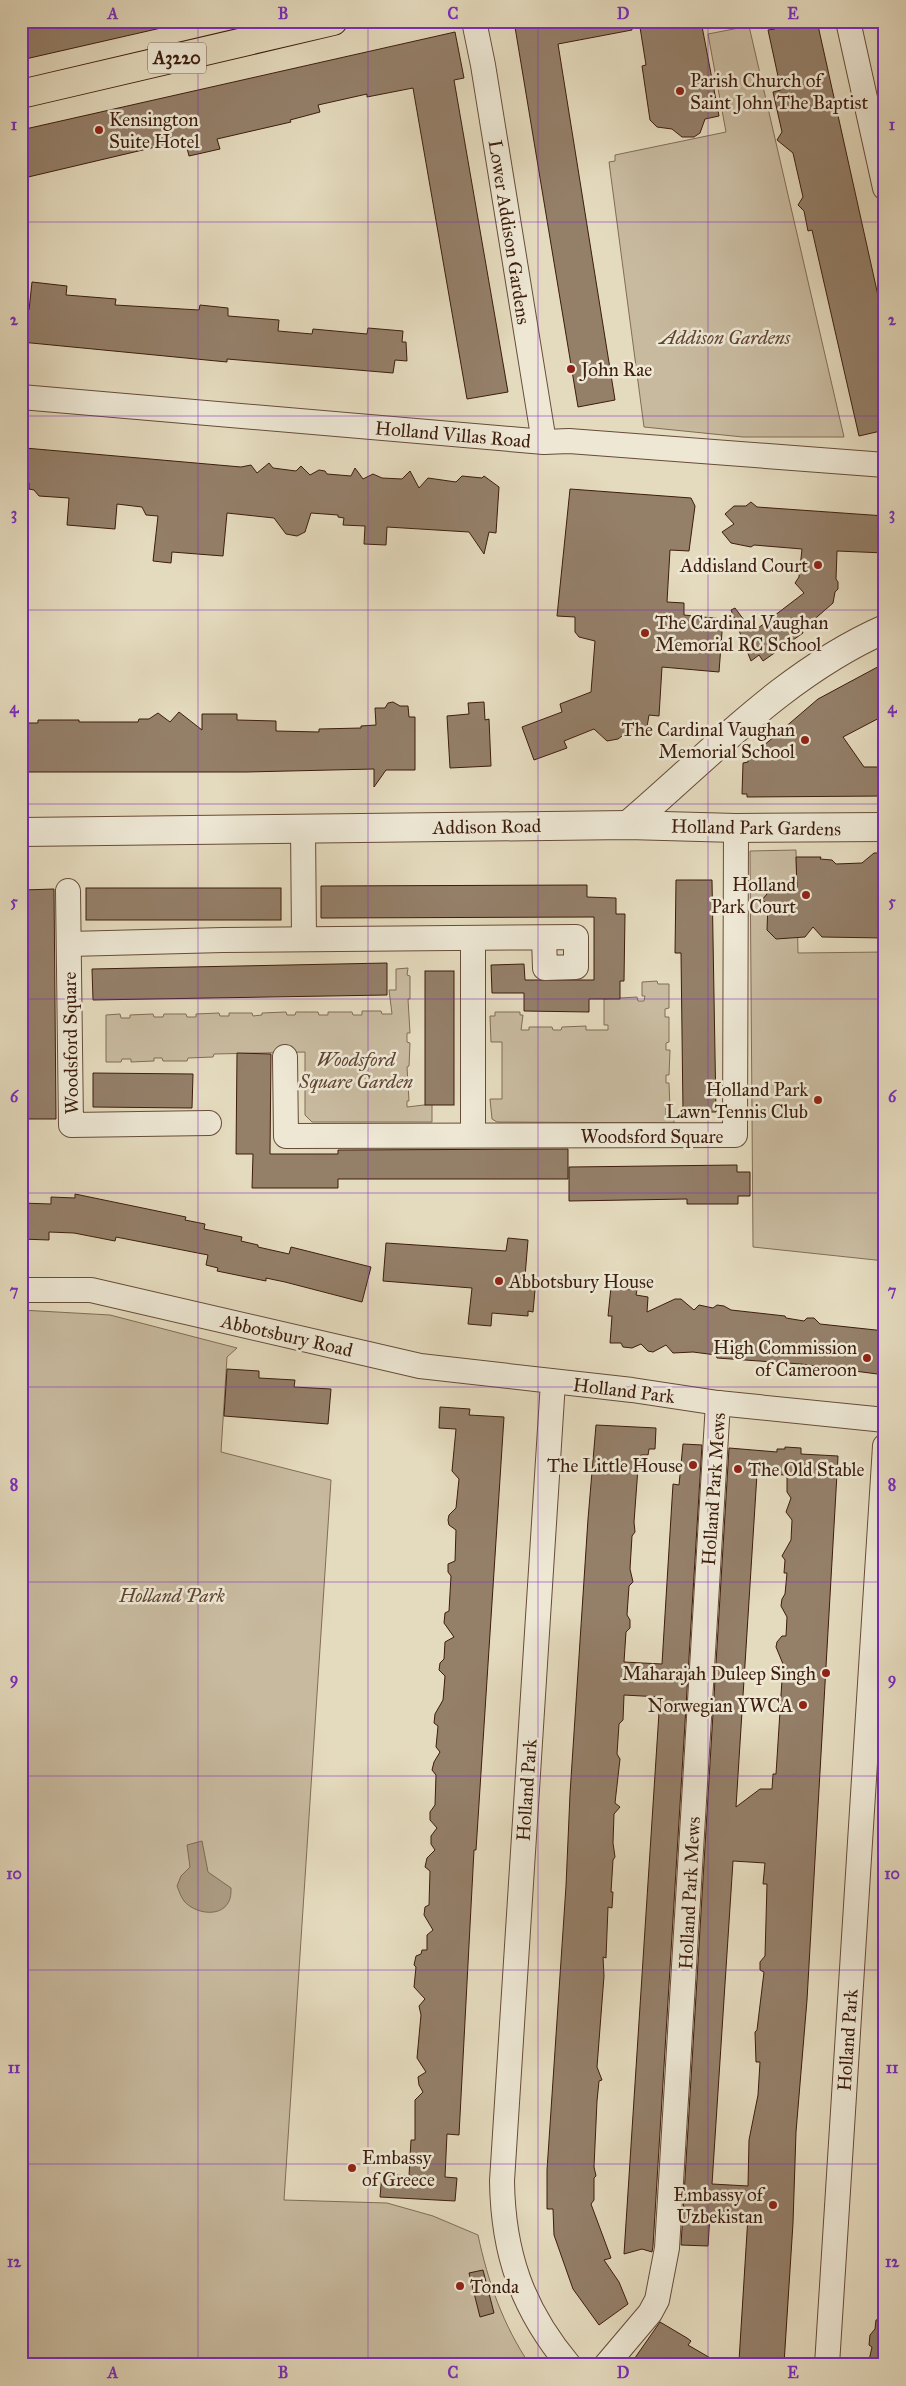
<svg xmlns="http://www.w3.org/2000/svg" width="906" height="2386" font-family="'IM FELL Great Primer',serif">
  <rect width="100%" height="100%" fill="#e4dabd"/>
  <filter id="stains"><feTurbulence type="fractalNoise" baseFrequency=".004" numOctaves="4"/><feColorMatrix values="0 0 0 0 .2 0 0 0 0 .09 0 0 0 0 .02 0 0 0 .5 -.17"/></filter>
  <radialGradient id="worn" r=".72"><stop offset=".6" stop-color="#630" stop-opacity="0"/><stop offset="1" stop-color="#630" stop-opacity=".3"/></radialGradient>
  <g fill="#c8ba9f" stroke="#826c56">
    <polygon points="749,26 844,437 743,437 644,427 609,162 615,161 615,155 726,132 708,34"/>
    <polygon points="796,850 798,953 885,952 885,1261 753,1247 750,851"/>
    <polygon points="408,968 407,975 410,976 410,999 408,999 410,1033 407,1033 407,1042 410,1043 409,1066 407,1067 409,1101 407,1101 407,1107 432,1104 432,1122 312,1122 305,1115 305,1052 214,1054 213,1057 188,1058 187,1061 163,1061 162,1058 154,1058 154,1061 131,1062 131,1059 122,1059 121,1062 106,1062 106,1015 120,1014 121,1018 130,1018 130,1015 153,1014 154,1017 163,1017 164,1014 186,1014 187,1017 196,1017 196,1014 219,1013 220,1016 229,1016 229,1013 252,1013 253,1016 262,1015 262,1013 286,1012 287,1015 295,1015 296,1012 318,1012 319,1015 328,1015 328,1012 352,1012 353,1015 362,1015 362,1011 381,1011 382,1014 392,1014 389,990 396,990 396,969"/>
    <polygon points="657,981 658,984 669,984 669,1008 665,1009 665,1017 669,1017 669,1042 666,1043 666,1050 670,1050 669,1075 666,1075 666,1083 669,1083 670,1108 666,1108 666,1115 674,1116 674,1123 497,1122 492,1119 490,1099 502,1099 502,1042 491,1042 490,1016 495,1016 495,1012 520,1012 520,1015 523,1015 521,1030 529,1030 529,1027 552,1027 553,1030 561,1030 562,1027 586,1026 586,1030 608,1030 608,1025 604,1025 604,999 637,997 638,1001 644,1001 645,996 642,996 642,982"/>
    <path d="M21 1310 110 1315 237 1348 227 1357 221 1452 331 1480 284 2200 387 2203 433 2216 478 2235C488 2282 503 2325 530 2365H21Z"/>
  </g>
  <path fill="#ab9a81" stroke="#7f6853" d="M202 1841 208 1872 231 1888C231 1893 231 1898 228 1903 219 1918 194 1913 184 1901 181 1897 179 1891 177 1886L181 1876 190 1867 187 1845Z"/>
  <g fill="#947f69" stroke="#3d1d0d" fill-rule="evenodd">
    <polygon points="21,21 160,21 161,28 21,60"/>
    <polygon points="514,21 631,21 632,30 558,44 615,400 578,407"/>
    <polygon points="639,21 701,21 719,116 705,119 700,133 694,137 682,137 672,129 657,127 650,120 642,66 646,65"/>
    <polygon points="774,21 817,21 885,327 885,430 859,436 812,230 808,231 804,211 798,205 803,197 793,153 777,140 782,132 773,92 781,90 768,30 775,29"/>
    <polygon points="455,32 464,78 454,80 508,392 467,399 413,88 367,97 367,94 318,105 320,112 290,120 291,122 217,139 220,149 189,156 185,140 24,178 21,163 21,130"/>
    <polygon points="32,282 67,286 66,295 116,299 115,305 199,310 200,305 228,308 228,316 279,320 278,331 312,334 313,329 367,334 368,328 403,331 402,342 406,342 407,361 395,360 393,373 227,359 227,362 21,342 24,309 29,310"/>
    <polygon points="25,448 241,467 251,465 257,473 269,463 273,468 296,471 301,466 310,475 319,470 325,471 327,474 351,476 355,468 363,479 373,474 382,478 402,479 410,471 419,488 428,478 456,482 462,476 482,478 484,476 499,487 496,533 489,532 484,554 469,532 387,527 386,545 364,544 365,526 343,525 344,518 338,517 338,515 311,513 305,532 297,536 286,534 274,518 227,513 223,556 172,552 171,563 153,561 158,516 146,515 142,507 117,504 115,529 67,525 69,498 39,496 34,490 29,489 29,483 21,483"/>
    <polygon points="570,489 691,498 695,506 689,551 670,550 667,602 684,603 684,615 723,619 719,672 662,667 659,716 649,715 647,727 635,726 618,739 607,741 594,729 564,741 567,748 534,760 522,727 562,712 560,704 591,692 595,641 579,637 575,632 575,617 557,616"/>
    <polygon points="751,502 757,507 885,516 885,553 837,551 836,579 838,582 838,589 835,592 833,603 802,630 803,633 763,661 759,655 751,661 731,610 735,608 753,632 804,593 795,583 799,577 802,549 754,545 751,547 731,543 722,532 734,524 725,514 734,506 746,506"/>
    <polygon points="885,663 885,715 843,737 864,767 885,767 885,796 747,797 747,794 742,794 743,763 748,762 748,759 818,699"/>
    <polygon points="393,702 400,706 408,706 409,717 415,717 415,770 386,770 374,787 374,769 247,772 21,772 21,723 38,723 38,720 79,720 79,722 138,722 139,719 149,719 158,713 170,722 179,712 202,730 202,714 237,714 237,720 276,721 276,731 319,732 319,729 361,728 361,726 376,725 375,708 385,708 388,703"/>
    <polygon points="484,702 485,720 489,719 491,766 450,768 447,716 469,714 468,703"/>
    <polygon points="874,853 885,853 885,938 822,937 813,927 805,937 776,939 767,930 768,904 762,900 767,894 767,887 797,887 796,857 821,857 820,859 832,860 836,864 862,863"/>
    <polygon points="676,880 712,880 716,1112 683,1112 681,953 675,953"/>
    <polygon points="587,885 587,897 616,898 616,914 625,914 624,981 620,981 620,999 589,999 589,1012 524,1011 524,993 492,993 491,965 524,964 525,980 594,980 594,917 321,918 321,886"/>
    <rect x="86" y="888" width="195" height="32"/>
    <polygon points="54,889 56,1119 25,1119 23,890"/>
    <polygon points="387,963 387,995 93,1000 92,969"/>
    <rect x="425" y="971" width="29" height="134"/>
    <polygon points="237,1053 271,1054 270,1154 338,1154 338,1150 568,1149 568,1179 338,1179 338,1188 252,1188 253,1154 236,1154"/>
    <polygon points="93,1073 193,1074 192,1108 93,1107"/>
    <polygon points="737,1165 737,1172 750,1172 750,1196 738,1196 738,1204 687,1204 687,1199 569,1201 569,1167"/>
    <polygon points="75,1194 186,1217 185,1220 205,1224 204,1229 242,1237 241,1241 258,1245 258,1247 289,1254 291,1247 371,1267 362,1302 285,1282 266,1278 266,1281 217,1271 218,1268 206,1265 208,1255 116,1237 115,1241 74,1233 49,1232 49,1240 21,1239 21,1203 51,1204 51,1197 75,1198"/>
    <polygon points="508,1238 528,1240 524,1289 535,1290 533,1312 528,1311 528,1316 492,1313 491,1326 468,1324 472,1288 383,1281 386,1243 506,1251"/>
    <polygon points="611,1287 637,1290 636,1295 648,1297 647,1312 675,1299 681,1299 694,1310 699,1305 713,1308 717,1305 724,1306 731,1310 785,1316 786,1318 804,1321 807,1318 814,1318 820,1324 885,1331 885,1375 801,1364 717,1358 716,1355 693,1352 673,1353 666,1345 653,1352 648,1351 641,1344 632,1348 623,1347 621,1343 610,1343 612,1316 608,1316"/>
    <polygon points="227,1369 259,1371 259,1378 295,1380 294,1387 331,1389 328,1424 224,1416"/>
    <polygon points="440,1407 470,1409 469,1415 504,1417 476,1850 474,1850 459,2135 447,2134 445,2177 457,2178 455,2201 380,2197 382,2174 409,2176 411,2140 415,2140 415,2100 423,2092 419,2085 418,2077 426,2072 417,2058 421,2015 419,2006 425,1999 414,1987 416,1967 414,1965 416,1956 421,1954 422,1950 427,1950 427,1935 433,1930 424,1915 425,1907 429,1905 430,1871 425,1867 427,1858 435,1850 431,1844 431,1836 437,1828 430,1820 430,1812 435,1805 436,1775 432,1770 434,1762 440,1752 436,1747 438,1726 434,1723 435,1714 443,1700 445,1676 439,1670 440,1663 444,1659 445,1642 454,1637 444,1623 445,1613 449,1611 451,1576 448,1572 448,1564 455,1561 456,1530 449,1525 448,1520 449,1515 456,1508 459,1479 452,1471 456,1429 439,1428"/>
    <polygon points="596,1425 656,1428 655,1449 649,1449 648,1455 641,1455 640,1469 638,1468 634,1522 635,1532 632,1536 630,1569 633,1582 629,1586 627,1615 630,1620 630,1628 626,1632 624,1662 662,1664 673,1484 679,1485 683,1444 702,1445 653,2246 652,2252 642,2249 624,2254 660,1697 624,1695 623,1720 619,1724 617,1754 620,1759 615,1803 620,1807 614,1814 613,1843 615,1857 613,1860 611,1892 613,1892 612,1908 608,1907 606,1958 603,1957 604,1976 597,2067 602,2080 599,2081 597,2101 594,2167 596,2176 594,2178 594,2200 591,2204 611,2258 604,2260 619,2282 628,2304 599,2325 573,2289 554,2235 553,2209 547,2209 547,2170 566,1886 570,1794 588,1519"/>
    <path d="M785 1447 801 1448V1454L838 1456 807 2000 796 2132 793 2223 784 2364 739 2361 748 2216 710 2214 708 2246 681 2245 729 1448 777 1452V1449H785ZM757 1474 787 1475V1492L791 1498 786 1512 792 1520 791 1540 782 1556 785 1560 784 1573H787L785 1594 782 1599 781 1606 787 1617 786 1636H782L777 1642 776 1647 783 1664 776 1774H773L772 1789H760L736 1807ZM733 1861 765 1863 763 1884H767L765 1956 760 1962V1970L764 1972 757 2030 755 2032 756 2062H760L758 2095 749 2140 748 2186 712 2184Z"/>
    <polygon points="483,2270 494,2313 480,2317 469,2273"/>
    <polygon points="885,2318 885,2365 868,2365 872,2347 869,2345 870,2335 875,2329 876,2320"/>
    <polygon points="660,2322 687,2338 691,2341 688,2345 712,2359 683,2358 695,2365 630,2365"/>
  </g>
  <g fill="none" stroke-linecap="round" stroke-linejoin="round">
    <defs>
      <g id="minor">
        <polyline points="474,21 483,65 544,442"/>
        <polyline points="848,21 885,188"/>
        <polyline points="21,397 544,442 569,441 885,465"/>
        <polyline points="303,828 304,939"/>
        <polyline points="68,891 71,1125 209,1123"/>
        <polyline points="69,944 223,940 576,937 576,967 545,968 544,938"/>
        <polyline points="285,1057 286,1136 735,1135 736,828"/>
        <polyline points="473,1135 473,938"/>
        <polyline points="21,1290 91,1290 420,1366 632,1390 718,1403 885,1420"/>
        <path d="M553 1382 502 2181C503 2253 522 2309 569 2365"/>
        <polyline points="606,2365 650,2313 657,2300 667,2248 718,1403"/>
        <polyline points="827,2365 885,1446"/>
      </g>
      <g id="tertiary">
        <path d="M628 825C710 755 785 673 885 629"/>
        <polyline points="21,832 628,825 736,828 885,827"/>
      </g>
      <polyline id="trunk" points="21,94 333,21"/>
    </defs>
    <use href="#minor" stroke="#674c39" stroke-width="26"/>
    <use href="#tertiary" stroke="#674c39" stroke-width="30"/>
    <use href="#trunk" stroke="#3d1d0d" stroke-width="30"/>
    <use href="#minor" stroke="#ede7d4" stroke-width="24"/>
    <use href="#tertiary" stroke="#ede7d4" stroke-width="28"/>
    <use href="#trunk" stroke="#e4dabd" stroke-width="28"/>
  </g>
  <path fill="none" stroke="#7b2cbf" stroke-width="1" stroke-opacity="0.55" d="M198 21V2365M368 21V2365M538 21V2365M708 21V2365M21 222H885M21 416H885M21 610H885M21 804H885M21 999H885M21 1193H885M21 1387H885M21 1582H885M21 1776H885M21 1970H885M21 2164H885"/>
  <g fill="#8f2418" stroke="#ede7d4" stroke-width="2">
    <circle cx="680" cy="91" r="5"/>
    <circle cx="99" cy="130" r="5"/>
    <circle cx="571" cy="369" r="5"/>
    <circle cx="818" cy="565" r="5"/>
    <circle cx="645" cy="633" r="5"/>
    <circle cx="805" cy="740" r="5"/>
    <circle cx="806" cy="895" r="5"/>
    <circle cx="818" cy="1100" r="5"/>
    <circle cx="499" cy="1281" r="5"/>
    <circle cx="867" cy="1358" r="5"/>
    <circle cx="693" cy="1465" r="5"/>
    <circle cx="738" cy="1469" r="5"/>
    <circle cx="826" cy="1673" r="5"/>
    <circle cx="803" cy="1705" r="5"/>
    <circle cx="352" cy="2168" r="5"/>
    <circle cx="773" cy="2205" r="5"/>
    <circle cx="460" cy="2286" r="5"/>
  </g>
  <g text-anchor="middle" stroke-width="5" stroke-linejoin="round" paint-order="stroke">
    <rect fill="#ede7d4" stroke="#725a49" stroke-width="1" x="148" y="42.5" width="58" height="31" rx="4"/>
    <g font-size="18" font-weight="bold" fill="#3d1d0d">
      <text x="177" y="64">A3220</text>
    </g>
    <g font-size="19" fill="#3d1d0d" stroke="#ede7d4" text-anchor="end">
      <text x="690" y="87" text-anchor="start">Parish Church of<tspan x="690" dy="22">Saint John The Baptist</tspan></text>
      <text x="109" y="126" text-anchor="start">Kensington<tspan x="109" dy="22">Suite Hotel</tspan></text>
      <text x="581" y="376" text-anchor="start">John Rae</text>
      <text x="808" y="572">Addisland Court</text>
      <text x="655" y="629" text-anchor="start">The Cardinal Vaughan<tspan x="655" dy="22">Memorial RC School</tspan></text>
      <text x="795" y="736">The Cardinal Vaughan<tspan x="795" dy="22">Memorial School</tspan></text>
      <text x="796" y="891">Holland<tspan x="796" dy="22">Park Court</tspan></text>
      <text x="808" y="1096">Holland Park<tspan x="808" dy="22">Lawn Tennis Club</tspan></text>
      <text x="509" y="1288" text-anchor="start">Abbotsbury House</text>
      <text x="857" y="1354">High Commission<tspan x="857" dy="22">of Cameroon</tspan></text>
      <text x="683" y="1472">The Little House</text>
      <text x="748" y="1476" text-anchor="start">The Old Stable</text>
      <text x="816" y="1680">Maharajah Duleep Singh</text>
      <text x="793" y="1712">Norwegian YWCA</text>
      <text x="362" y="2164" text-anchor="start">Embassy<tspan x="362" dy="22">of Greece</tspan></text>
      <text x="763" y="2201">Embassy of<tspan x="763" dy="22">Uzbekistan</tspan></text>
      <text x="470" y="2293" text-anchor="start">Tonda</text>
    </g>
    <g font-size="19" fill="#3d1d0d" stroke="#ede7d4">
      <text transform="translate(510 232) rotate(81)" y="7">Lower Addison Gardens</text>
      <text transform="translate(453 434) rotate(5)" y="7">Holland Villas Road</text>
      <text transform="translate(487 826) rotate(-1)" y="7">Addison Road</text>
      <text transform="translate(756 827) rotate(1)" y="7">Holland Park Gardens</text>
      <text transform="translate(70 1043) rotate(-91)" y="7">Woodsford Square</text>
      <text x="652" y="1143">Woodsford Square</text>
      <text transform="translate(287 1335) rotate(13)" y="7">Abbotsbury Road</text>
      <text transform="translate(624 1390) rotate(7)" y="7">Holland Park</text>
      <text transform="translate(713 1489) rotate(-86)" y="7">Holland Park Mews</text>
      <text transform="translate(526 1790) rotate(-86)" y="7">Holland Park</text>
      <text transform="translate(689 1893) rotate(-87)" y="7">Holland Park Mews</text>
      <text transform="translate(847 2040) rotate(-86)" y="7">Holland Park</text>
    </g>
    <g font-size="19" font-style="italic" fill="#604432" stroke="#ede7d4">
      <text x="725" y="344">Addison Gardens</text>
      <text x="356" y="1066">Woodsford<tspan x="356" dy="22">Square Garden</tspan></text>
      <text x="172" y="1602">Holland Park</text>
    </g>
  </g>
  <rect width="906" height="2386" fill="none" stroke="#e4dabd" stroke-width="55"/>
  <rect x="28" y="28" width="850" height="2330" fill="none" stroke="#7b2cbf" stroke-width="2"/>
  <g font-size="16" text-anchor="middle" font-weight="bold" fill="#7b2cbf">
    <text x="113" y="19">A</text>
    <text x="283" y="19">B</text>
    <text x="453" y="19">C</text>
    <text x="623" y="19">D</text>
    <text x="793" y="19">E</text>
    <text x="14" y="130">1</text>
    <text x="892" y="130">1</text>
    <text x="14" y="325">2</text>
    <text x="892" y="325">2</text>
    <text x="14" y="519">3</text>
    <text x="892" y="519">3</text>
    <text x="14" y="713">4</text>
    <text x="892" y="713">4</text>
    <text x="14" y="907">5</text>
    <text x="892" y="907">5</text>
    <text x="14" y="1102">6</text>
    <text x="892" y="1102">6</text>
    <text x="14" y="1296">7</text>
    <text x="892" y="1296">7</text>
    <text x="14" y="1490">8</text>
    <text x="892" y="1490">8</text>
    <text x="14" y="1684">9</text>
    <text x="892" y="1684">9</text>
    <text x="14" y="1879">10</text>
    <text x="892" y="1879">10</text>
    <text x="14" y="2073">11</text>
    <text x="892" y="2073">11</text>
    <text x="14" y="2267">12</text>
    <text x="892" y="2267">12</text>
    <text x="113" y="2378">A</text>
    <text x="283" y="2378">B</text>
    <text x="453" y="2378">C</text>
    <text x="623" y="2378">D</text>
    <text x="793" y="2378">E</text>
  </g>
  <rect width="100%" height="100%" filter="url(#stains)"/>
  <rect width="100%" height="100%" fill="url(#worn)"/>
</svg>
